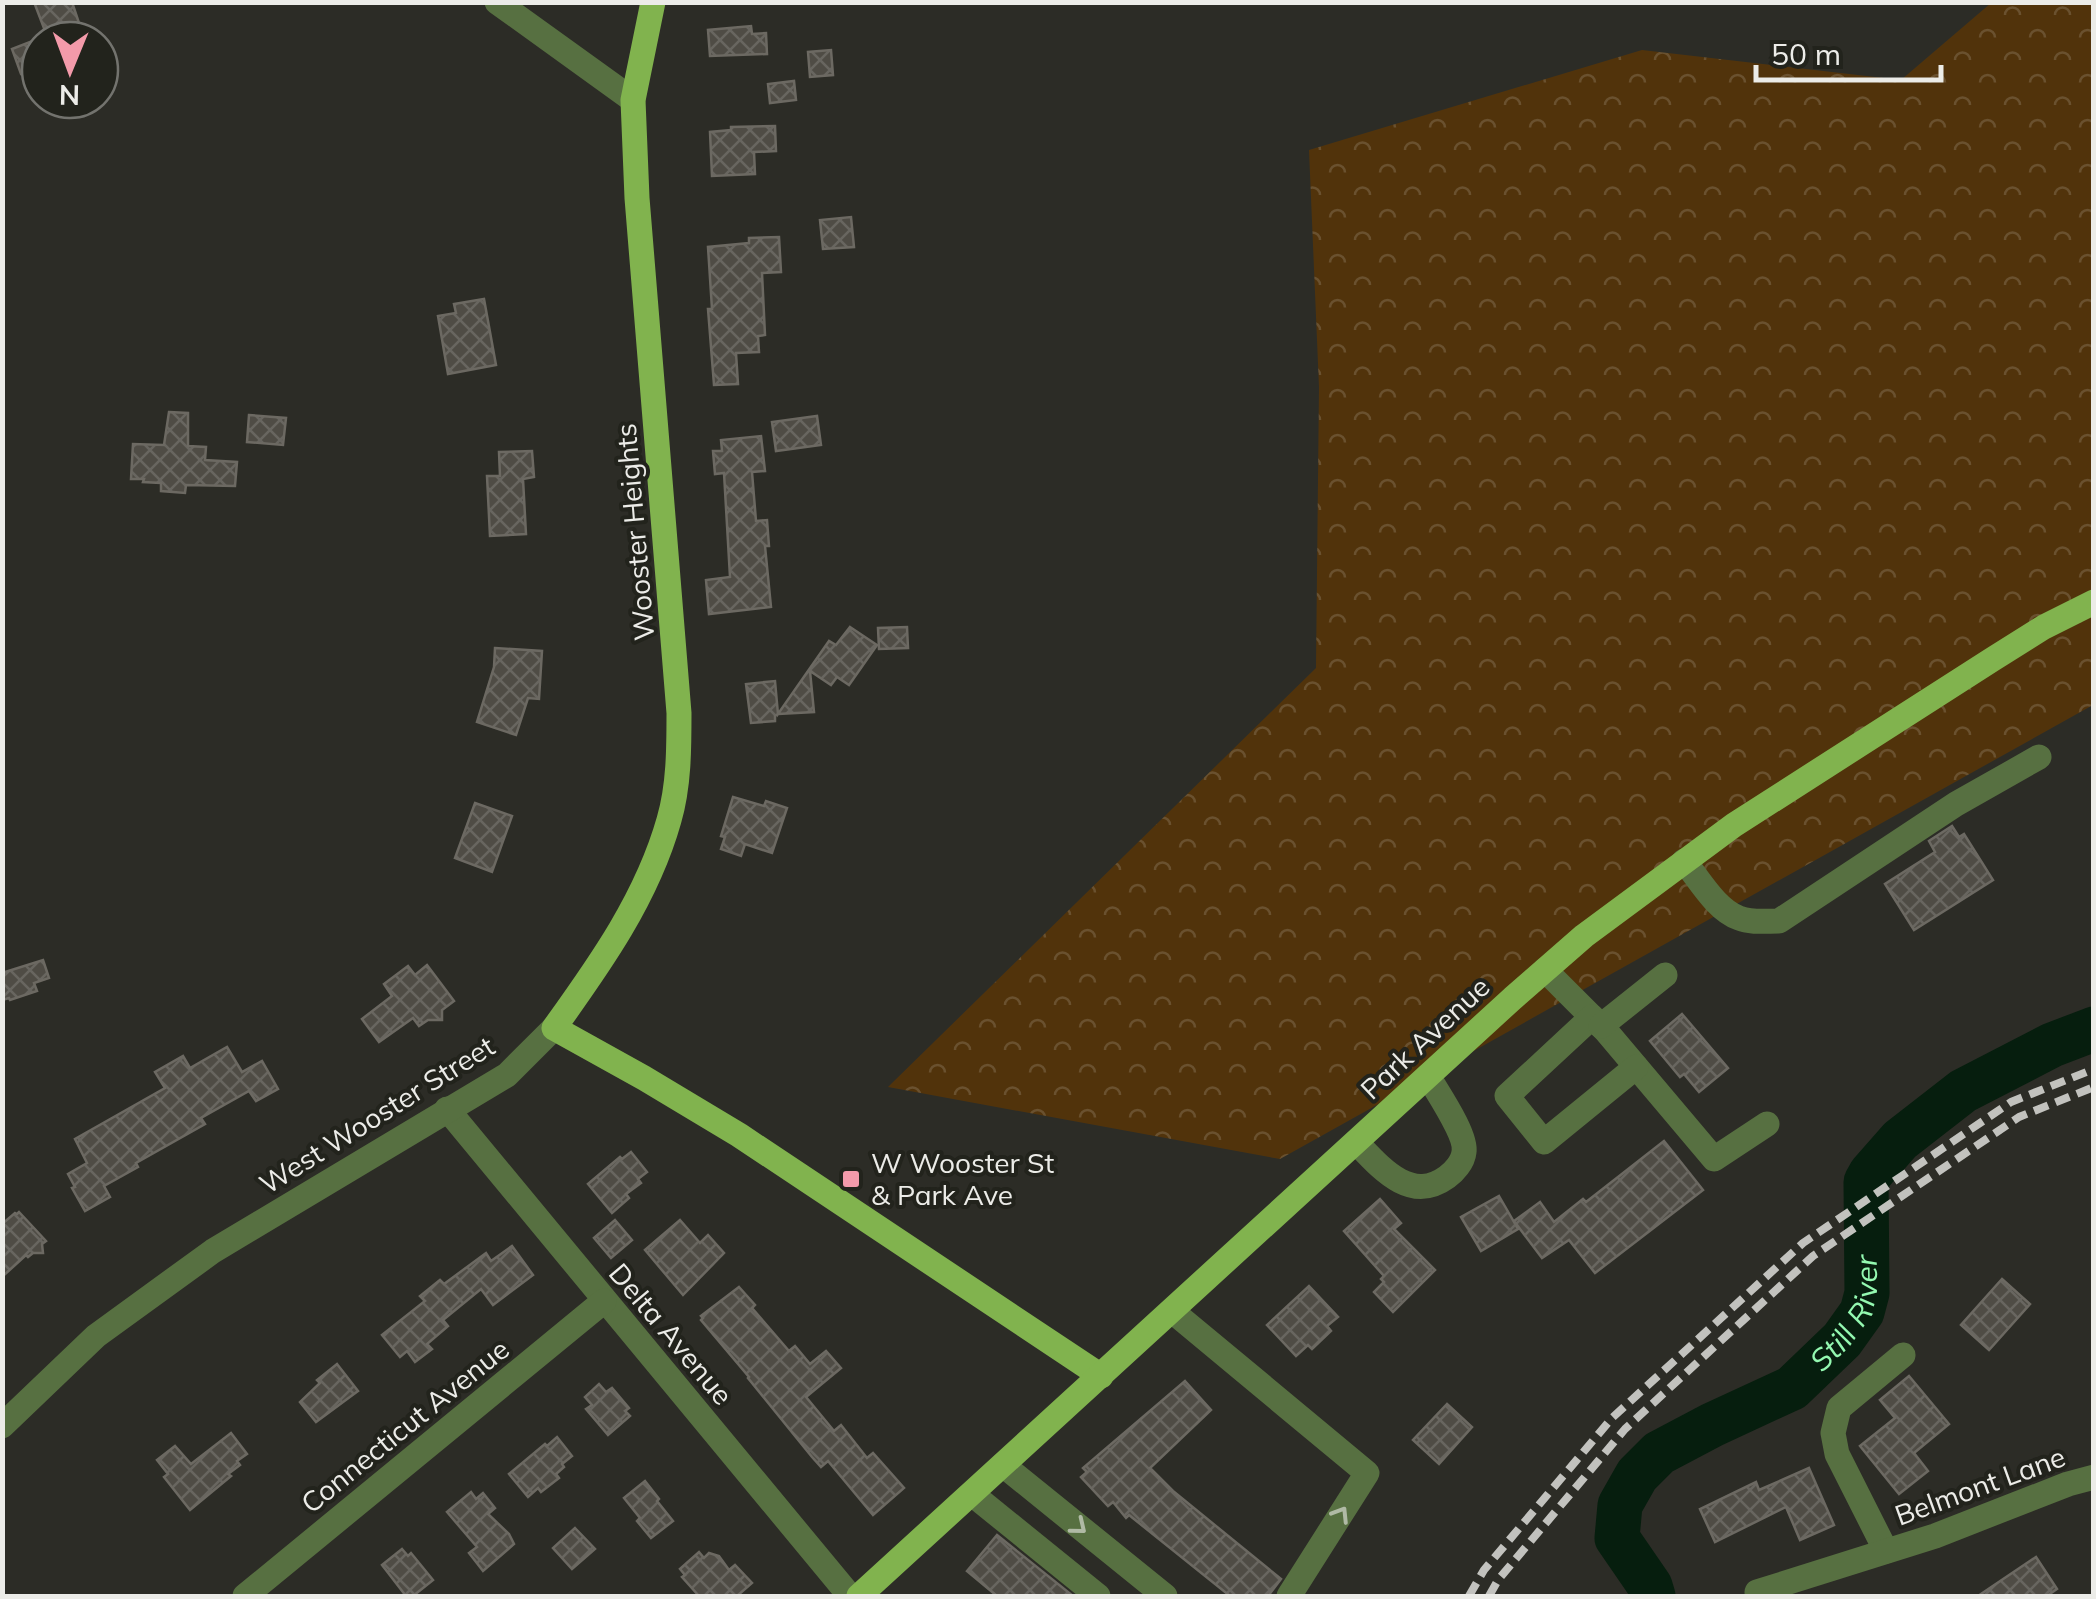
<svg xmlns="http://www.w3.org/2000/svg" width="2096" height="1599" font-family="Mulish,sans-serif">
  <defs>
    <pattern id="park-crowns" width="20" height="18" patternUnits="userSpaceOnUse" patternTransform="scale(2.5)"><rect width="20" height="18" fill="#51330b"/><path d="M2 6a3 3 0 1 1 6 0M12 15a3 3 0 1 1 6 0" fill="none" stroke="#6a512f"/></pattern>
    <pattern id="building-cross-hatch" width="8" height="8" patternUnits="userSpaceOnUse" patternTransform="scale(2.5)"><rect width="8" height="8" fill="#4f4c45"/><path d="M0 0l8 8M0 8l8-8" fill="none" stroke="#686660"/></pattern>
  </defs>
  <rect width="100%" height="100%" fill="#2c2c26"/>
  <polygon fill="url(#park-crowns)" points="1991,3 2093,3 2093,705 1280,1159 888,1087 1316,668 1319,387 1309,150 1642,50 1901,80"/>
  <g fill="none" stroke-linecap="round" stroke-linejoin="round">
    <path stroke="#061e0e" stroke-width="45" id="s1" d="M1653 1596 1650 1586 1617 1538 1620 1505 1637 1475 1659 1453 1712 1425 1792 1388 1842 1340 1862 1312 1867 1293 1866 1182 1871 1173 1900 1140 1963 1091 2052 1045 2094 1029"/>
  </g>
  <g fill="url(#building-cross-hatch)" stroke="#6c6962" stroke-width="2.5">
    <polygon points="34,2 72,2 79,23 47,36"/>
    <polygon points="751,26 752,34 766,33 767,54 710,56 708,30"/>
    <polygon points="40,38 40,67 21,74 12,49"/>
    <polygon points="831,50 833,75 810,77 808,52"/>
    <polygon points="794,81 796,100 770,103 768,84"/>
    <polygon points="775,126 776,151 754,152 755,174 712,176 710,132 731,130 731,127"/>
    <polygon points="851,217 854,247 823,249 820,220"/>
    <polygon points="779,237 781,272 762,273 765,335 758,336 759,352 736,353 738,384 714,385 708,309 712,309 708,247 749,243 749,238"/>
    <polygon points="484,299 496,365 448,374 438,316 456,313 454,304"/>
    <polygon points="169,412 188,413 188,446 206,447 205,460 237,462 235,486 186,485 185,493 161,491 161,483 143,482 144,479 131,479 133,444 164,445"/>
    <polygon points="249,415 286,418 283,445 247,442"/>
    <polygon points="817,416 821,445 776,451 772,422"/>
    <polygon points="761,436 765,471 752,472 756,521 767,520 769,546 765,546 771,607 709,614 706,580 730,577 724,473 715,474 713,451 722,451 721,440"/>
    <polygon points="532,451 534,477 523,479 526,534 490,536 487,476 500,476 499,452"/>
    <polygon points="850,627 877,645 849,685 837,677 831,685 810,671 814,712 778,714 775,716 775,721 751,723 746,684 775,681 778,714 829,641 836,645"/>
    <polygon points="907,627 908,648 879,649 878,628"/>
    <polygon points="495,648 542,651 539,699 528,698 516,735 477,722 494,667"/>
    <polygon points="733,797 764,806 766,801 787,808 772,853 745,844 741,856 721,849 725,837 721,836"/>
    <polygon points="475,803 512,816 492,872 455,858"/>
    <polygon points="1952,826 1959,837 1964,834 1993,880 1914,930 1885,884 1935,852 1929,841"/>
    <polygon points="43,960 49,978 34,983 37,991 10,1000 9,998 2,1000 2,973"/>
    <polygon points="427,965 454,1001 442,1010 442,1020 428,1020 419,1026 413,1018 379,1042 362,1019 392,996 384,984 408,966 415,975"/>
    <polygon points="1682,1014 1728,1068 1699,1092 1684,1074 1680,1077 1650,1041"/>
    <polygon points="227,1047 242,1072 262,1061 278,1089 256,1101 249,1091 201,1118 205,1124 136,1163 138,1167 104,1186 110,1197 85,1211 72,1188 75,1187 68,1174 87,1163 75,1139 165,1088 155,1072 183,1056 190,1068"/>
    <polygon points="1664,1141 1703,1190 1595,1273 1569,1240 1542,1258 1514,1221 1540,1202 1554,1222 1583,1199 1586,1202"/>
    <polygon points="631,1152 647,1172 638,1179 641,1183 626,1194 629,1198 612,1213 588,1184 620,1157 622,1159"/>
    <polygon points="1499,1196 1518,1229 1481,1251 1461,1217"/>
    <polygon points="1380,1199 1401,1223 1394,1229 1435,1270 1393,1312 1374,1292 1384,1282 1381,1279 1384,1276 1344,1231"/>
    <polygon points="19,1212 46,1241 42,1244 43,1253 33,1253 28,1257 26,1255 2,1277 2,1224 15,1213 17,1214"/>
    <polygon points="615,1220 632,1240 611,1258 594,1238"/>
    <polygon points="680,1220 700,1243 708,1235 724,1253 683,1295 645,1250"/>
    <polygon points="512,1246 533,1275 493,1305 481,1289 443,1320 448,1326 427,1344 432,1349 415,1362 407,1351 400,1357 382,1335 425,1301 420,1296 440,1280 444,1284 486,1253 491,1261"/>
    <polygon points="2002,1279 2030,1304 1989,1350 1961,1325"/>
    <polygon points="1309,1286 1338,1317 1327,1326 1331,1331 1312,1349 1308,1345 1296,1356 1267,1325"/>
    <polygon points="739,1287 755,1305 752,1308 789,1351 795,1346 810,1364 826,1351 841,1368 806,1397 834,1431 841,1425 867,1458 873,1453 904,1488 873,1515 828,1461 821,1467 812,1457 748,1378 749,1377 701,1320 703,1318 701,1316"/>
    <polygon points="337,1364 358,1391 316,1422 300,1402 320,1383 317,1380"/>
    <polygon points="1909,1376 1949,1424 1914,1453 1928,1471 1899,1494 1860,1446 1895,1418 1880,1400"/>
    <polygon points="1185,1381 1211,1410 1150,1468 1173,1491 1281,1579 1268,1596 1230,1596 1129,1515 1126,1518 1113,1502 1108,1506 1081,1477 1087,1472 1083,1468"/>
    <polygon points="599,1384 606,1392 612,1388 629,1408 625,1411 630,1416 608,1435 586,1409 592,1405 585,1397"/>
    <polygon points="1447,1404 1472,1427 1439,1464 1413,1440"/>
    <polygon points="231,1433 247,1454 237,1461 240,1465 228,1474 231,1476 190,1510 164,1477 168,1474 157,1460 175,1446 191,1464"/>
    <polygon points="557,1437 572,1456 562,1464 564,1467 556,1474 559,1478 541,1492 538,1488 528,1497 509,1474 545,1444 547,1446"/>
    <polygon points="1809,1468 1834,1525 1800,1540 1786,1507 1715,1542 1700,1509 1756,1482 1759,1490"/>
    <polygon points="645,1481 659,1499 657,1501 673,1521 651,1538 637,1521 640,1518 624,1498"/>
    <polygon points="471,1492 476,1499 483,1493 495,1508 488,1514 509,1534 514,1544 483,1571 469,1553 477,1547 447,1512"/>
    <polygon points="575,1528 595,1549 572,1569 553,1548"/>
    <polygon points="997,1535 1073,1596 997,1596 967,1571"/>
    <polygon points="402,1549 408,1556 411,1553 433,1580 413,1596 406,1596 382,1565"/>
    <polygon points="699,1552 704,1558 709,1553 719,1556 729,1570 735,1565 752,1583 737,1596 699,1596 682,1577 685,1575 680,1569"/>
    <polygon points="2036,1557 2057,1589 2047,1596 1978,1596"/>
  </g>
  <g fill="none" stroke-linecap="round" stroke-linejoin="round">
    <g stroke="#577041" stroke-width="25">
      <polyline points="497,2 633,100"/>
      <path d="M1684 861C1699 879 1716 910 1739 918 1751 923 1766 921 1779 921L1956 804 2039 757"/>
      <polyline points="1545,970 1606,1031 1714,1159 1767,1124"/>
      <polyline points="1592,1017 1507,1096 1544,1142 1636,1067"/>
      <polyline points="1601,1026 1665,975"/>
      <polyline points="447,1109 850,1596"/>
      <path d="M1356 1142C1380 1167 1410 1204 1447 1177 1454 1172 1463 1162 1464 1152 1467 1135 1437 1092 1428 1076"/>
      <polyline points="1172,1311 1367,1473 1289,1596"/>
      <polyline points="2,1426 96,1336 213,1251 507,1075 554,1028"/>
      <polyline points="1003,1465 1165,1596"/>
      <polyline points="972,1494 1098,1596"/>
      <polyline points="1886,1551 1837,1454 1833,1433 1839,1408 1903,1355"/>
      <polyline points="1757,1592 1935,1536 2068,1484 2094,1477"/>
      <polyline points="245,1596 604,1301"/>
    </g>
    <g stroke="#81b34e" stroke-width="25">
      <path d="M653 2 633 100 637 198 679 713C679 748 679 786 669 820 647 898 600 964 554 1028L644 1078 739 1135 1101 1376"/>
      <polyline points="859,1596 1513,998 1584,936 1734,825 1993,659 2044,627 2094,602"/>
    </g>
    <g stroke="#c2c2be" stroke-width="8" stroke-dasharray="15 8" stroke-linecap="butt">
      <polyline points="1469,1596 1484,1570 1612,1418 1803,1243 2011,1102 2094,1069"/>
      <polyline points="1489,1596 1498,1580 1625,1429 1813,1256 2019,1117 2094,1087"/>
    </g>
  </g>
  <defs><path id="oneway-chevron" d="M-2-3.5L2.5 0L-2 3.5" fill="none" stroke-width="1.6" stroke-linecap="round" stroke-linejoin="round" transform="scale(2.5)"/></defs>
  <g stroke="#b0baa5">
    <use href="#oneway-chevron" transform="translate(1341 1514) rotate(-58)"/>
    <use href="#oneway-chevron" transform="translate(1079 1527) rotate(39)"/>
  </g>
  <rect fill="#f39aaa" stroke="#22231c" stroke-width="4" x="841" y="1169" width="20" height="20" rx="5"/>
  <g text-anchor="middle" stroke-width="8" stroke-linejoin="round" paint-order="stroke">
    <g font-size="28" fill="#ecece8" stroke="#22231c">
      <text transform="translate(635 532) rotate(-95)" y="10">Wooster Heights</text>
      <text transform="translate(1425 1038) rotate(-43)" y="10">Park Avenue</text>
      <text transform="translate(377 1115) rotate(-32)" y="10">West Wooster Street</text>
      <text transform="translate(671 1334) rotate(50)" y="10">Delta Avenue</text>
      <text transform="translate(405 1426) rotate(-39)" y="10">Connecticut Avenue</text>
      <text transform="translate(1980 1486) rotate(-20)" y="10">Belmont Lane</text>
    </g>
    <g font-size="28" fill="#ecece8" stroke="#22231c" text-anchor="start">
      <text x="871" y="1173">W Wooster St<tspan x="871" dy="32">&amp; Park Ave</tspan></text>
    </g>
    <g font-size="30" font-style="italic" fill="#94f9b1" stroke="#22231c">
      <text dy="10" stroke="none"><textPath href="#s1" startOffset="412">Still River</textPath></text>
    </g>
  </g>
  <rect width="2096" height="1599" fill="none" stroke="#ecece8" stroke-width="10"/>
  <g transform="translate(70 70) rotate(181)"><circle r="48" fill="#22231c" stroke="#73736e" stroke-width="2.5"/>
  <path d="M0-8L18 38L0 25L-18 38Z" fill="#f39aaa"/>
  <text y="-15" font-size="28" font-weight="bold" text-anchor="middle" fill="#ecece8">N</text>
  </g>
  <path d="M1756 65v15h185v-15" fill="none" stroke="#ecece8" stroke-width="5"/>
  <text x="1771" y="65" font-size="30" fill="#ecece8" stroke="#22231c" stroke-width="8" paint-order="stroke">50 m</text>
</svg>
